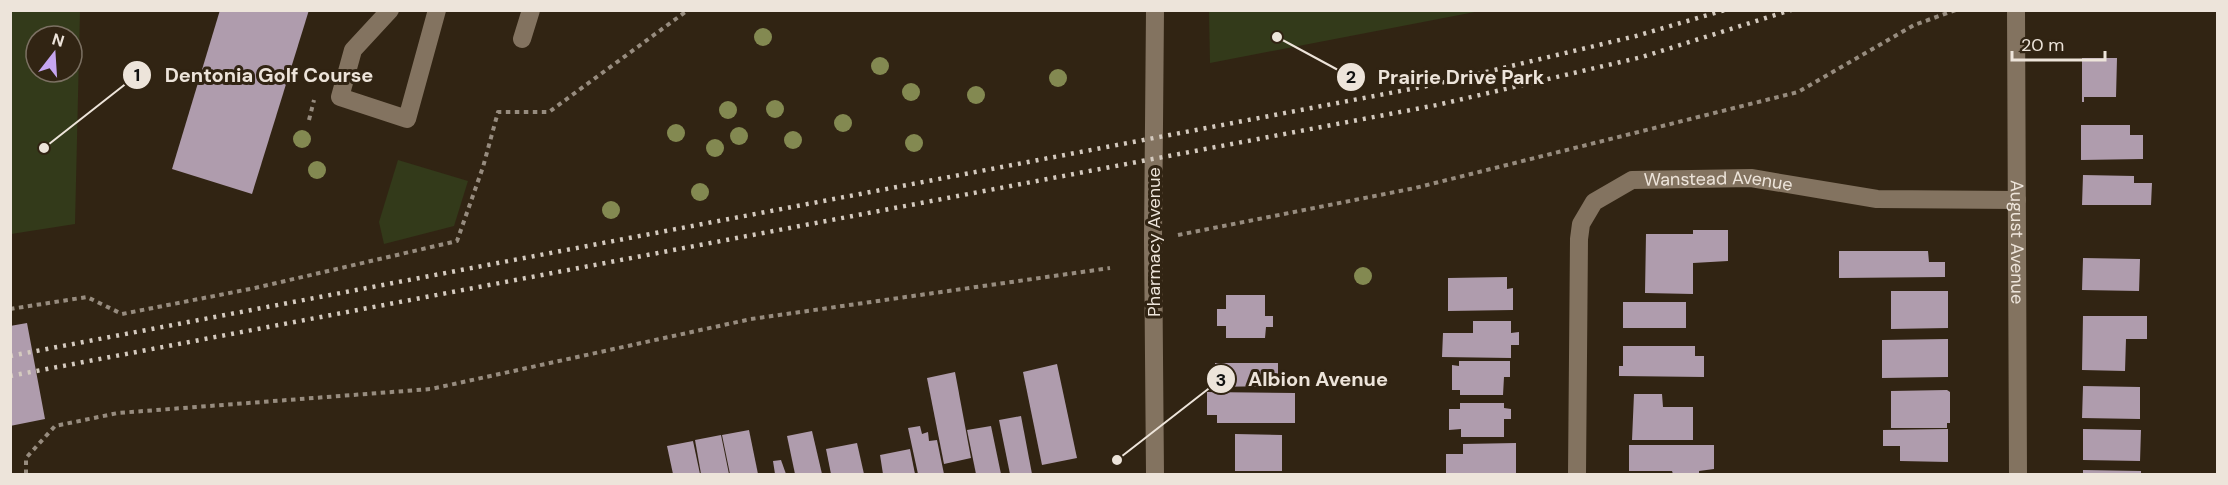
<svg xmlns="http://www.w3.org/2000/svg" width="2228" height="485" font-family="'DM Sans',sans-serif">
  <rect width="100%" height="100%" fill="#312413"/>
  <g fill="#333a1a" fill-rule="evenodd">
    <path d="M11 10 80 11 75 224 11 234ZM36 36H72V72H36Z"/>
    <polygon points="1209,11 1209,10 1480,11 1210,63"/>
    <polygon points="398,160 468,181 454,226 384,244 379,222"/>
  </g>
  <g fill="#af9cad">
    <polygon points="220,10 309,10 252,194 172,169"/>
    <polygon points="2082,58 2117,58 2116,97 2084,97 2084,102 2082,102"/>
    <polygon points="2081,125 2130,125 2130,135 2143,135 2143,159 2081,160"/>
    <polygon points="2083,175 2134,176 2134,183 2152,183 2151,205 2082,205"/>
    <polygon points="1693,230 1728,230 1728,261 1693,263 1693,294 1645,293 1646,234 1693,234"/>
    <polygon points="1839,251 1928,251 1929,262 1945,262 1945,277 1839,278"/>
    <polygon points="2083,258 2140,259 2139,291 2082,290"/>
    <polygon points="1507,277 1507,289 1513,288 1513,310 1448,311 1448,278"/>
    <polygon points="1891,291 1948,291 1948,328 1891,329"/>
    <polygon points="1226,295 1265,295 1265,316 1273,316 1273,327 1266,327 1265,338 1226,338 1226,326 1217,326 1217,309 1226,309"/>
    <rect x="1623" y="302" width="63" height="26"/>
    <polygon points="2083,316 2147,316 2147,339 2126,339 2125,371 2082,370"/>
    <polygon points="1473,321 1511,321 1511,333 1519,332 1519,345 1511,345 1511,358 1442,357 1443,333 1473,333"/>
    <polygon points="27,323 45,419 10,426 10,326"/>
    <polygon points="1948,339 1948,377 1882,378 1882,340"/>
    <polygon points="1623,346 1695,346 1695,356 1704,356 1704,377 1619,376 1619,366 1623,366"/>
    <polygon points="1459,361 1510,361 1510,377 1504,377 1503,395 1460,395 1460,390 1452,390 1452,365 1459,366"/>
    <polygon points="1215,363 1278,363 1278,386 1215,387"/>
    <polygon points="1057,364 1077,458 1042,465 1023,372"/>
    <polygon points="955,372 971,458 944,464 927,378"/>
    <polygon points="2083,386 2140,387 2140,419 2082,418"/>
    <polygon points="1947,390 1950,392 1950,423 1947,423 1947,428 1891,428 1891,391"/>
    <polygon points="1207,392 1295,393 1295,423 1217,423 1217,415 1207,415"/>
    <polygon points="1634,394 1662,394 1663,407 1693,407 1693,440 1632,440"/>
    <polygon points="1460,403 1504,403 1504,408 1511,409 1511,419 1504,419 1504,437 1461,437 1461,429 1449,430 1449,409 1460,409"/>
    <polygon points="1021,416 1032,474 1010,474 999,420"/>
    <polygon points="920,426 922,434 928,432 929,441 937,440 944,474 918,474 908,428"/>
    <polygon points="991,426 1001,474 976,474 967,430"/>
    <polygon points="1948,429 1948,462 1900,461 1900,446 1883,446 1883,430"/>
    <polygon points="2083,429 2141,430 2140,461 2083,460"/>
    <polygon points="749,430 758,474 730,474 722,435"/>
    <polygon points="812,431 822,474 795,474 787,436"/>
    <polygon points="1235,434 1282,435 1282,471 1235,471"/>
    <polygon points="721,435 729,474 701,474 695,440"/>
    <polygon points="693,441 700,474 673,474 667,446"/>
    <polygon points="857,443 864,474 831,474 826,449"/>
    <polygon points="1516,443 1516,474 1446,474 1446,454 1463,454 1463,444"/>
    <polygon points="1629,445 1714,445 1714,469 1699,471 1699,474 1673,474 1672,471 1629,471"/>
    <polygon points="910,449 915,474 883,474 880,455"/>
    <polygon points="781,460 786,474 775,474 773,461"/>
    <polygon points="2083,470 2141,471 2141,474 2083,474"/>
  </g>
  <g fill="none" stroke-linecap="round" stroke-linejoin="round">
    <g stroke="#978c7f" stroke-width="4" stroke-dasharray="4.5 4.5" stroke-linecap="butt">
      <polyline points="309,120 314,100"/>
      <polyline points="1178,235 1415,188 1798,92 1914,25 1956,10"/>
      <polyline points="10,309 87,297 122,314 255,288 457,241 483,167 498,112 549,112 688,10"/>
      <polyline points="26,474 26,458 55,426 118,413 431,389 751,319 1110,268"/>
    </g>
    <g stroke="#837360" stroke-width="18">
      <polyline points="390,10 353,50 340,97 407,119 437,10"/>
      <path id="s1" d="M2016 10 2018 474"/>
      <polyline points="522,39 531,10"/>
      <polyline points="1155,474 1153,239 1155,10"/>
      <path id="s2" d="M1577 474 1579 239 1581 224 1594 202 1632 180 1751 178 1877 199 2017 200"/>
    </g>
    <g stroke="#d4cabf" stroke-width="4.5" stroke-dasharray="3 6" stroke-linecap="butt">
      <polyline points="10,356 1432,85 1636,36 1725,10"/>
      <polyline points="10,376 1437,105 1642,57 1791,10"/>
    </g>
  </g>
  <g fill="#838951">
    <circle cx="763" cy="37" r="9"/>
    <circle cx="880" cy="66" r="9"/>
    <circle cx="1058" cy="78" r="9"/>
    <circle cx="911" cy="92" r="9"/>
    <circle cx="976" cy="95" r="9"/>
    <circle cx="775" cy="109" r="9"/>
    <circle cx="728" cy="110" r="9"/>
    <circle cx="843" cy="123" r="9"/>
    <circle cx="676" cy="133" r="9"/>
    <circle cx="739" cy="136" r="9"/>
    <circle cx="302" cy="139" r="9"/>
    <circle cx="793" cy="140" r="9"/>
    <circle cx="914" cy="143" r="9"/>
    <circle cx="715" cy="148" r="9"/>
    <circle cx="317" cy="170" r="9"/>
    <circle cx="700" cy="192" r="9"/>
    <circle cx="611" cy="210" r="9"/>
    <circle cx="1363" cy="276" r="9"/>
  </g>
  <g text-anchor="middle" stroke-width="6" stroke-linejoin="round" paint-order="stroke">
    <g font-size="18" fill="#ede4da" stroke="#312413">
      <text dy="6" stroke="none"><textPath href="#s2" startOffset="406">Wanstead Avenue</textPath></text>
      <text transform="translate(1154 242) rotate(-90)" y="6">Pharmacy Avenue</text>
      <text dy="6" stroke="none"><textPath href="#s1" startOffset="232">August Avenue</textPath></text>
    </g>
  </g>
  <path fill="none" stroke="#ede4da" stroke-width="2" d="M44 148L137 75M1277 37L1351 77M1117 460L1221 379"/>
  <g fill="#ede4da" stroke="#312413" stroke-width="2">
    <circle cx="44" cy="148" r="6"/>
    <circle cx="1277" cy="37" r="6"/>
    <circle cx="1117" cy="460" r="6"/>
    <circle cx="137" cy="75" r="15"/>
    <circle cx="1351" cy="77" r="15"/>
    <circle cx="1221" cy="379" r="15"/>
  </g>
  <g font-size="18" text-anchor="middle" font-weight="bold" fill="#111">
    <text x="137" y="81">1</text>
    <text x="1351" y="83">2</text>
    <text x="1221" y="386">3</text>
  </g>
  <g font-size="20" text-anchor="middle" font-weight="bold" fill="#ede4da" stroke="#312413" stroke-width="6" stroke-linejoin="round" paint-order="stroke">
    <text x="269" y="82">Dentonia Golf Course</text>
    <text x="1461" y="84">Prairie Drive Park</text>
    <text x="1318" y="386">Albion Avenue</text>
  </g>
  <rect width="2228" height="485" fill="none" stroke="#ede4da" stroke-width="24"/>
  <g transform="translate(54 54) rotate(17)"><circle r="28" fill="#312413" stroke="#7c7163" stroke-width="1.5"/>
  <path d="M0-4.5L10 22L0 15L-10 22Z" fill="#c6a6f0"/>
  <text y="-9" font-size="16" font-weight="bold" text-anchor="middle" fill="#ede4da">N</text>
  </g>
  <path d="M2012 51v9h93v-9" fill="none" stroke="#ede4da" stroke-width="3"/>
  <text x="2021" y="51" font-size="18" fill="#ede4da" stroke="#312413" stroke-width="4.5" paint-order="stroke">20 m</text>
</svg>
